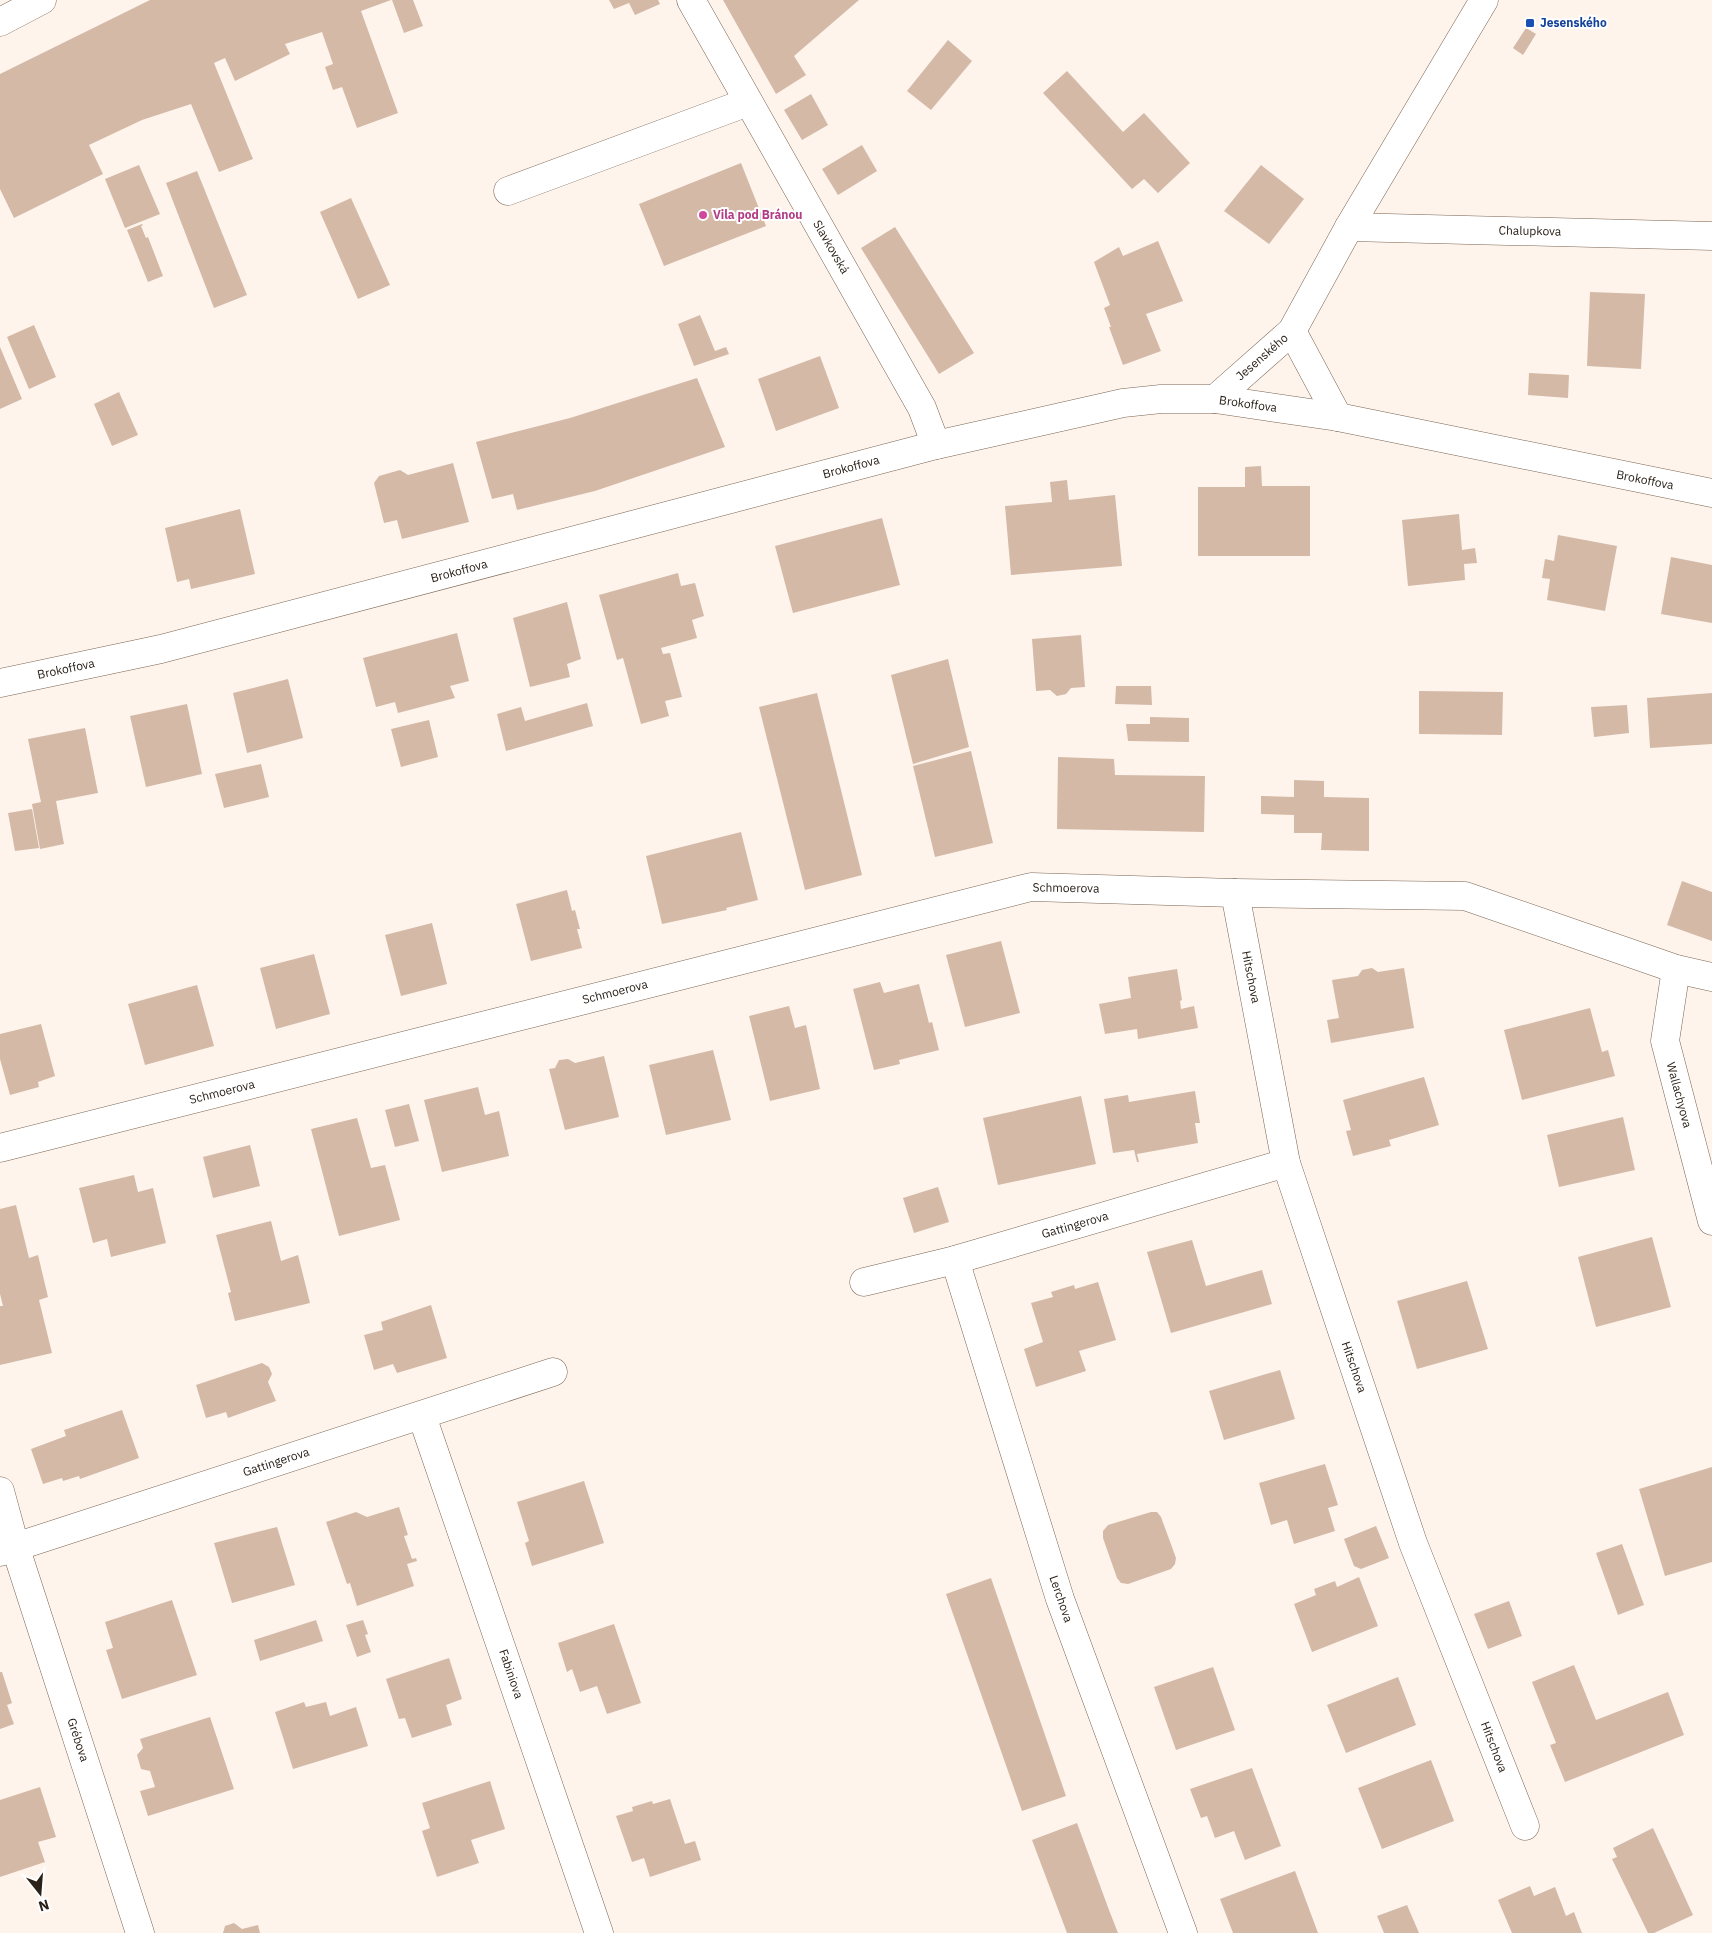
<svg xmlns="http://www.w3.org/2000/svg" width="1712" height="1933" font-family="'IBM Plex Sans',sans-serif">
  <rect width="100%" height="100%" fill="#fef4ec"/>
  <g fill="#d4b9a7">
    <polygon points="150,0 391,0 361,11 398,113 357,128 342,87 333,90 325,67 333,64 322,32 285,44 290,54 235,81 225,58 214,63 253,159 219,172 191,104 142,120 89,145 103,174 14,218 0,189 0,74"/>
    <polygon points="392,0 413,0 423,26 404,33"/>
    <polygon points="609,0 658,0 660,4 635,15 629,3 614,9"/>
    <polygon points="723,0 859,0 794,56 806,75 776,94"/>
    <polygon points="1526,28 1536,34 1523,55 1513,48"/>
    <polygon points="948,40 972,61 931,110 907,91"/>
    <polygon points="1067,71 1123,132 1144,113 1190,163 1158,193 1144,179 1132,189 1043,93"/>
    <polygon points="811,94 828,125 802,140 784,110"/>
    <polygon points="862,145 877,171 838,195 822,169"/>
    <polygon points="741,163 766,226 664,266 639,204"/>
    <polygon points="139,165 160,214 125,228 105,179"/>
    <polygon points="1261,165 1304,199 1269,244 1224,211"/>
    <polygon points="197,171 247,295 214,308 166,183"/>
    <polygon points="351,198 390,285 358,299 320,212"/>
    <polygon points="142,224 143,225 141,226 146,238 148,237 163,276 148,282 127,230"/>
    <polygon points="895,227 974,353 939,374 861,248"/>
    <polygon points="1158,241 1183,301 1146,314 1161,351 1123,365 1109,327 1111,327 1104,308 1110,305 1094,262 1119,247 1123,256"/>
    <polygon points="1590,292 1645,294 1641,369 1587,366"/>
    <polygon points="700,315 715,351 726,347 729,354 694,366 678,324"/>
    <polygon points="34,325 56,377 29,389 7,337"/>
    <polygon points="0,347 22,399 0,409"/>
    <polygon points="820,356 839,408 776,431 758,379"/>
    <polygon points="1529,373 1569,375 1568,398 1528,395"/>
    <polygon points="697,378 725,447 595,491 517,510 513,494 492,499 476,442 570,418"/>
    <polygon points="119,392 138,435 112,446 94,404"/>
    <polygon points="453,463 469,522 402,539 397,520 384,523 374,483 379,476 400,470 408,475"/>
    <polygon points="1261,466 1262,486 1310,486 1310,556 1198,556 1198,487 1245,487 1245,467"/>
    <polygon points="1067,480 1069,500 1115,495 1122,566 1011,575 1005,506 1052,502 1050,482"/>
    <polygon points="240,509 255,574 191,589 189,579 177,582 165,528"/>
    <polygon points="1459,514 1462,550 1475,548 1477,563 1464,564 1465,580 1408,586 1402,520"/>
    <polygon points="882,518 900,585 793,613 775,546"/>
    <polygon points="1558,535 1617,546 1605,611 1547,600 1550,579 1542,578 1545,559 1554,561"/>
    <polygon points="1671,557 1712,565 1712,623 1661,614"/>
    <polygon points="678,573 681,586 695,583 704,616 692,620 697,638 661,648 663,654 670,653 682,697 665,701 669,716 641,724 623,658 617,660 599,595"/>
    <polygon points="567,602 581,659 567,664 570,677 530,687 513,618"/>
    <polygon points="457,633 469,681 450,686 455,698 398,713 395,702 376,707 363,658"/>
    <polygon points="1081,635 1085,687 1071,688 1066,694 1057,696 1050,690 1036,691 1032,639"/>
    <polygon points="948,659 969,747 913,764 891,675"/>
    <polygon points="288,679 303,738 247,753 233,693"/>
    <polygon points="1116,686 1151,686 1152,705 1115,704"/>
    <polygon points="1419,691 1503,692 1502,735 1419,734"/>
    <polygon points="817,693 862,875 805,890 759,707"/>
    <polygon points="1712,693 1712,744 1650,748 1647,698"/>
    <polygon points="587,703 593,726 506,751 497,714 521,707 525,721"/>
    <polygon points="187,704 202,774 146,787 130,716"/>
    <polygon points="1627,705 1629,733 1594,737 1591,707"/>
    <polygon points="1150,717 1189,718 1189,742 1128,741 1126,724 1150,724"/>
    <polygon points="429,720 438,757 401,767 391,729"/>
    <polygon points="85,728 98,793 56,801 64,844 40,849 32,804 41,802 28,739"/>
    <polygon points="971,751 993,843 935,857 913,766"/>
    <polygon points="1058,757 1114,759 1115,775 1205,776 1204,832 1057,829"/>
    <polygon points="261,764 269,797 224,808 215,774"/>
    <polygon points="1294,780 1324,781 1324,797 1369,798 1369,851 1321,850 1322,833 1294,833 1294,815 1261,814 1261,796 1294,797"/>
    <polygon points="32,809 39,848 15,851 8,813"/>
    <polygon points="741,832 758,900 726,908 727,910 662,924 646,856"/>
    <polygon points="1682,881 1712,892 1712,941 1667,925"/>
    <polygon points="567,890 572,911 575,910 580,929 577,929 582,948 531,961 516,904"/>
    <polygon points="432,923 447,984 401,996 385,935"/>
    <polygon points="1001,941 1020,1013 965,1027 946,955"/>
    <polygon points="314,954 330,1014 276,1029 260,968"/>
    <polygon points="1372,968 1378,972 1404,968 1414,1028 1331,1043 1327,1020 1339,1018 1332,980 1358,976 1362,970"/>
    <polygon points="1177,969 1182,1000 1180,1001 1181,1009 1194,1006 1198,1028 1138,1039 1137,1029 1105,1034 1099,1004 1131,998 1128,977"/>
    <polygon points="880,982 884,993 919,984 929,1023 932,1022 939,1050 899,1060 900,1064 874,1070 853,989"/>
    <polygon points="197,985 214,1046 145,1065 128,1004"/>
    <polygon points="789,1006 795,1028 806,1025 820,1089 770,1101 749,1016"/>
    <polygon points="1590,1008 1602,1052 1608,1050 1615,1076 1522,1100 1504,1030"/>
    <polygon points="41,1024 55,1076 38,1082 39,1087 10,1095 0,1059 0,1034"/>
    <polygon points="713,1050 731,1120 666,1135 649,1065"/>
    <polygon points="604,1056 619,1117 565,1130 549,1069 555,1068 559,1060 568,1059 575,1063"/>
    <polygon points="1424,1077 1439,1125 1389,1140 1391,1146 1353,1156 1346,1131 1351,1130 1343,1100"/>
    <polygon points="478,1087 485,1115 499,1111 509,1156 442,1172 424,1100"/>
    <polygon points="1195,1091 1200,1123 1195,1123 1198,1143 1137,1154 1139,1162 1137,1162 1134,1150 1113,1153 1104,1099 1128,1095 1129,1102"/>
    <polygon points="1081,1096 1096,1164 998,1185 983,1118"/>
    <polygon points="409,1104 419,1141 395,1147 385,1110"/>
    <polygon points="1623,1117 1635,1170 1559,1187 1547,1135"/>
    <polygon points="357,1118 371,1168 385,1165 400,1220 339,1236 311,1129"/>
    <polygon points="250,1145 260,1186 213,1198 203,1157"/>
    <polygon points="134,1175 138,1192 153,1188 166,1243 111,1257 107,1239 93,1243 79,1188"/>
    <polygon points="938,1187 949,1222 914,1233 903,1198"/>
    <polygon points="16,1205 29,1258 38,1255 48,1297 39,1300 52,1353 0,1365 0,1306 3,1306 0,1294 0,1209"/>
    <polygon points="271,1221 281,1261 298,1255 310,1303 235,1321 228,1293 231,1292 216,1235"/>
    <polygon points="1652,1237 1671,1307 1596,1327 1578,1257"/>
    <polygon points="1192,1240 1206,1286 1262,1270 1272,1304 1171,1333 1147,1252"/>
    <polygon points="1467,1281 1488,1349 1417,1369 1397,1301"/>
    <polygon points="1098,1282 1116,1340 1079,1351 1086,1371 1036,1387 1024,1349 1043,1342 1031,1303 1053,1297 1051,1292 1074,1285 1075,1289"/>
    <polygon points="431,1305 447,1358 397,1373 393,1364 374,1370 364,1335 383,1330 381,1322"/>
    <polygon points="262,1363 269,1367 272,1374 268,1382 276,1401 228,1418 226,1412 206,1418 196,1385"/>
    <polygon points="1280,1370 1295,1419 1224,1440 1209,1391"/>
    <polygon points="122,1410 139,1458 80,1479 79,1476 63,1481 62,1478 43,1484 31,1449 66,1436 64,1430"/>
    <polygon points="1325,1464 1338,1505 1328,1508 1335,1531 1294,1544 1287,1520 1271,1525 1259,1483"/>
    <polygon points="1712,1467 1712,1562 1665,1576 1639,1489"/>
    <polygon points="584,1481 604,1543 532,1566 525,1543 529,1541 517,1502"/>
    <polygon points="399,1507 408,1535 404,1536 412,1559 416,1558 417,1561 407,1564 414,1586 357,1606 350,1583 347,1584 326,1522 356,1512 367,1517"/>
    <polygon points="1151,1512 1157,1512 1161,1517 1176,1558 1175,1564 1171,1569 1128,1584 1121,1583 1117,1578 1103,1538 1103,1531 1108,1525"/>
    <polygon points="1376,1526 1389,1558 1361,1569 1354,1566 1344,1539"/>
    <polygon points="277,1527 295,1585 232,1603 214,1543"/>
    <polygon points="1622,1544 1644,1605 1618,1615 1596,1553"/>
    <polygon points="1359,1577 1378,1626 1312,1652 1294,1604 1316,1595 1314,1589 1335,1581 1337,1587"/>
    <polygon points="991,1578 1066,1796 1022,1811 946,1594"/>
    <polygon points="172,1600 197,1675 122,1699 106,1650 113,1648 105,1622"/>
    <polygon points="1509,1601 1522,1636 1488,1649 1474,1614"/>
    <polygon points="316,1620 323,1641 260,1661 254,1640"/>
    <polygon points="363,1620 368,1634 365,1635 371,1652 357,1657 346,1625"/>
    <polygon points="614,1624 641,1703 607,1714 597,1686 580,1692 572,1669 567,1672 558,1643"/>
    <polygon points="449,1658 462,1699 446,1705 452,1725 412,1738 405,1718 399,1719 386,1679"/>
    <polygon points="1574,1665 1596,1720 1668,1692 1684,1735 1565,1782 1550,1745 1556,1743 1532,1682"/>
    <polygon points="1213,1667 1235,1730 1176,1750 1154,1687"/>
    <polygon points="0,1672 2,1672 12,1703 7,1705 14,1724 0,1729"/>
    <polygon points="1398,1677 1416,1725 1346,1753 1327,1705"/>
    <polygon points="304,1702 306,1707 326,1702 330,1716 356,1707 368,1746 293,1769 275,1712"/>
    <polygon points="210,1717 234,1789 148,1816 140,1791 155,1787 150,1771 141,1769 137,1755 143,1748 140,1739"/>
    <polygon points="1431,1760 1454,1821 1382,1849 1358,1788"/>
    <polygon points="1252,1768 1281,1846 1245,1860 1234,1831 1215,1838 1207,1816 1201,1818 1190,1789"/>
    <polygon points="490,1781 505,1829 471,1840 479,1863 437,1877 422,1831 430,1828 422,1803"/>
    <polygon points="40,1787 56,1837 38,1842 45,1862 0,1877 0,1800"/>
    <polygon points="670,1799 685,1844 695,1841 701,1860 650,1877 644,1858 632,1862 616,1816 633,1811 632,1807 652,1801 653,1804"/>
    <polygon points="1077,1823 1109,1910 1118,1933 1067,1933 1032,1840"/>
    <polygon points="1653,1828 1693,1915 1654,1933 1648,1933 1612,1859 1617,1857 1613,1848"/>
    <polygon points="1295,1871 1318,1933 1233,1933 1220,1899"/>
    <polygon points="1530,1886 1534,1896 1555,1887 1566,1916 1574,1912 1582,1933 1512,1933 1498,1900"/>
    <polygon points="1407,1905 1419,1933 1384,1933 1377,1916"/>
    <polygon points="234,1923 242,1929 258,1925 260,1933 223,1933 225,1926"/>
  </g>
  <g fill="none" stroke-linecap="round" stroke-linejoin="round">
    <defs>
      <g id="minor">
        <polyline points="691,0 922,408 936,445"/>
        <polyline points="0,22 42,0"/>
        <polyline points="508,191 748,102"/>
        <polyline points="1349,227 1712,236"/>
        <polyline points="1292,331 1338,417"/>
        <polyline points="1215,399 1292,331 1349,227 1484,0"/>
        <polyline points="0,683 161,649 936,445 1123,403 1161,399 1215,399 1338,417 1712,493"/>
        <polyline points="1235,893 1286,1163 1413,1543 1525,1826"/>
        <polyline points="1676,969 1665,1041 1712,1221"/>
        <polyline points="0,1148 1031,887 1235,893 1465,896 1676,969 1712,977"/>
        <polyline points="955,1260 1060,1599 1183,1933"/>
        <polyline points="864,1282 955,1260 1286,1163"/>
        <polyline points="422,1416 599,1933"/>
        <polyline points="0,1491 15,1546 140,1933"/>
        <polyline points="0,1552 553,1372"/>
      </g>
    </defs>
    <use href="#minor" stroke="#7b6553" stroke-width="29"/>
    <use href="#minor" stroke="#fff" stroke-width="28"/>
  </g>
  <rect fill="#1a4fb4" stroke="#fff" stroke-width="2" x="1525" y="18" width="10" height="10" rx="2.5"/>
  <circle fill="#d1479c" stroke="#fff" stroke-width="2" cx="703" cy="215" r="5"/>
  <g text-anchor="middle" stroke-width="4" stroke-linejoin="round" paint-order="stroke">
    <g font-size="12" font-weight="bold" fill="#164399" stroke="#fff" text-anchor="start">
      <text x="1540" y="27">Jesenského</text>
    </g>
    <g font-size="12" font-weight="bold" fill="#b23c85" stroke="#fff" text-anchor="start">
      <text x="713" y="219">Vila pod Bránou</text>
    </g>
    <g font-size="12" fill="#2a2119" stroke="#fff">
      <text transform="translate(1530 231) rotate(1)" y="4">Chalupkova</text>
      <text transform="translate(831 247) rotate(60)" y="4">Slavkovská</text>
      <text transform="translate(1262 357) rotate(-41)" y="4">Jesenského</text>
      <text transform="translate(1248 404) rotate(8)" y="4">Brokoffova</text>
      <text transform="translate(851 467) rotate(-15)" y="4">Brokoffova</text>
      <text transform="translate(1645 480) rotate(11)" y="4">Brokoffova</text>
      <text transform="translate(459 571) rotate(-15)" y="4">Brokoffova</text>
      <text transform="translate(66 669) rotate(-12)" y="4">Brokoffova</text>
      <text transform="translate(1066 888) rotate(1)" y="4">Schmoerova</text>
      <text transform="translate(1251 977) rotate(79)" y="4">Hitschova</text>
      <text transform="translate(615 992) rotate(-14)" y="4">Schmoerova</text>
      <text transform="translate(222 1092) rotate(-14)" y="4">Schmoerova</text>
      <text transform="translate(1679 1095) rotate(75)" y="4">Wallachyova</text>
      <text transform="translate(1075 1225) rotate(-16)" y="4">Gattingerova</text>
      <text transform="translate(1354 1367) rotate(71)" y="4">Hitschova</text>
      <text transform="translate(276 1462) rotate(-18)" y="4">Gattingerova</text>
      <text transform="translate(1061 1599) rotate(71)" y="4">Lerchova</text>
      <text transform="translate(511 1674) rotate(71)" y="4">Fabiniova</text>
      <text transform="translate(78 1740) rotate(72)" y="4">Grébova</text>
      <text transform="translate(1494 1747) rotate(69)" y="4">Hitschova</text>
    </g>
  </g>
  <g transform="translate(40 1893) rotate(163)" stroke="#ffffff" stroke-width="4" paint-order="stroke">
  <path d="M0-4L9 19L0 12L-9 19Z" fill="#2a2119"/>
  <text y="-8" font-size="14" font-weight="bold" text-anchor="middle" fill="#2a2119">N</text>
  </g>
</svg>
